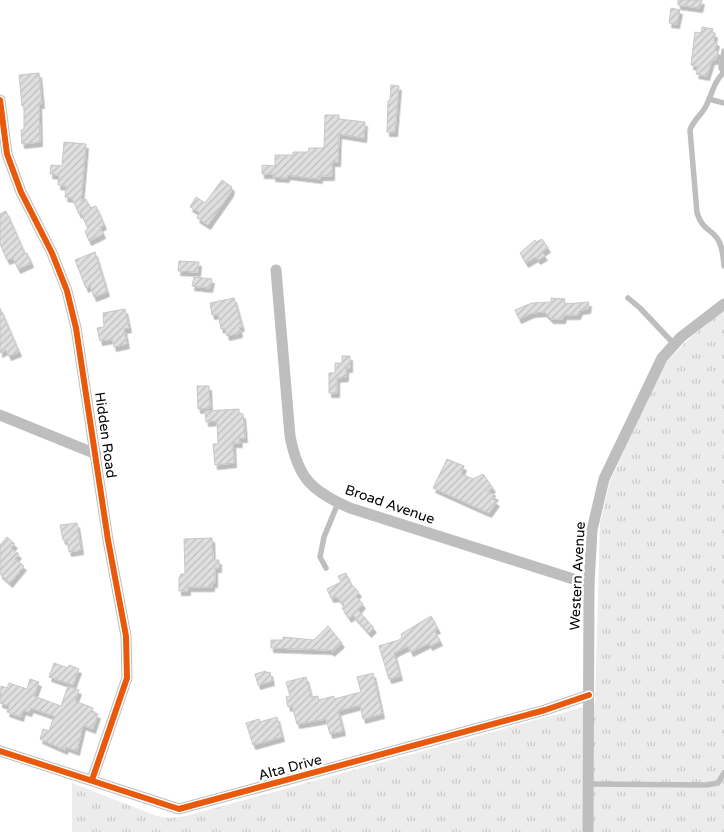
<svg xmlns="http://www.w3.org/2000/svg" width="724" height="832" font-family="'Varela Round',sans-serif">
  <defs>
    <pattern id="grass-tufts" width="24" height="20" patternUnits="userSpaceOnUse" patternTransform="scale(1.25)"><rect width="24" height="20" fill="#ececec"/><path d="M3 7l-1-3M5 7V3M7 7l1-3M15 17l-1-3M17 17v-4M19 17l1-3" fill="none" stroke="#c9c9c9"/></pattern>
    <pattern id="building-hatch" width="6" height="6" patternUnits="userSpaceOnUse" patternTransform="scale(1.25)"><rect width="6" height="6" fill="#dfdfdf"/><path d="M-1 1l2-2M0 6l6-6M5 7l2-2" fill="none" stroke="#bebebe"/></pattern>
    <filter id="shadow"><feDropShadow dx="2.5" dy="4.5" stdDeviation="0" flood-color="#0004"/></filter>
  </defs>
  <rect width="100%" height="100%" fill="#fff"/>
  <polygon fill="url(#grass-tufts)" points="724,310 724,832 72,832 72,783 157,816 170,818 186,816 595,704 600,523 610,482 663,365 689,339"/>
  <g fill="url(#building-hatch)" stroke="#c7c7c7" filter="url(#shadow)">
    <polygon points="678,0 702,0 700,8 678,5"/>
    <polygon points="671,8 680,10 677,24 669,23"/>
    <polygon points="702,27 713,29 712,33 715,33 714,41 717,42 715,50 718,51 716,60 712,60 707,76 696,74 698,67 691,65 695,32 701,33"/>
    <polygon points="39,73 42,104 39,104 40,142 22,144 21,130 24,129 24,106 22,106 19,75"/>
    <polygon points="391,85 399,86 395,132 387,132 388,101 390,100"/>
    <polygon points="325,115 339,115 339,119 365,122 364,138 339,134 338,162 332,162 332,176 320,176 320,179 287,175 287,178 273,177 273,174 262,174 262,165 275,166 275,155 293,155 293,152 308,152 309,148 324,148"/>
    <polygon points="64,142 86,144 81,201 86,199 90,208 96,206 104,225 100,227 103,234 89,241 85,231 88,229 81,213 79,214 72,198 65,197 66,186 58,185 59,175 50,174 51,165 62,166"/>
    <polygon points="222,180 232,187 231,192 208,225 197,218 199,212 190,207 196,197 205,203"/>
    <polygon points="6,211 25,254 27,253 31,263 18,269 13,258 7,260 0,244 0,214"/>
    <polygon points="542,239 548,248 542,252 545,256 538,260 536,257 526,263 520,253 535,240 536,242"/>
    <polygon points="95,252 107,292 94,297 90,286 86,288 75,260"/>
    <polygon points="179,261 199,262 198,272 178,271"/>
    <polygon points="194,277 212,279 210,288 192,286"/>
    <polygon points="234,298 242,327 239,327 240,333 227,336 225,328 221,329 218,314 212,315 210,303"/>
    <polygon points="551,298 565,299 564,304 589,302 588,309 580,310 578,315 564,315 563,319 551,319 544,312 532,313 519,319 515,310 532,303 551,302"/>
    <polygon points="0,308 19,352 9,356 6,350 0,353"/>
    <polygon points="125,309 129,328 124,329 127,344 114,347 112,339 100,341 97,328 104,327 103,313"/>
    <polygon points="342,356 350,356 350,368 346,368 346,377 337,378 337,393 329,393 329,373 335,373 335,363 342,363"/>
    <polygon points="197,386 209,386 210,408 198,409"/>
    <polygon points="239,409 239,414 243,414 245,438 239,438 240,443 233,443 234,463 215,465 213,444 218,444 217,421 206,422 205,411"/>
    <polygon points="447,459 464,466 461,474 473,479 483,474 493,488 487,491 496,496 493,499 497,502 489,513 433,488"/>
    <polygon points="77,523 81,550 69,552 67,540 63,540 60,525"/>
    <polygon points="7,537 15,544 11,548 19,554 15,559 24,566 10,583 0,574 0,545"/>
    <polygon points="212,538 213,560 219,560 219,568 215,568 215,583 212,583 212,587 188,587 188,591 179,591 179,579 181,574 185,574 184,539"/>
    <polygon points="346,573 350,583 359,592 356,596 363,604 358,610 374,628 369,633 353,615 349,618 342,608 344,605 337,597 331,598 327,589 341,582 338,576"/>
    <polygon points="431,616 438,629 434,630 440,641 430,646 429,643 411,652 408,646 394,653 400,676 389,679 379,646 399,640 402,637 401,634"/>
    <polygon points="328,626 342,643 332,652 330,650 271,648 271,640 283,640 283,637 314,640"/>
    <polygon points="54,663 68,668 69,665 79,669 73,685 49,677"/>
    <polygon points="266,671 266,673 270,672 272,681 258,685 255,674"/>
    <polygon points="373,673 382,714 363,719 360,705 338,711 343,731 330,734 326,719 297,724 292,706 288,707 286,697 290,696 286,682 306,677 311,697 318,696 319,700 334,696 334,699 361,692 357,677"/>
    <polygon points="30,679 39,682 34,696 61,706 68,686 79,690 75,701 93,708 92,712 98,714 93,729 83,725 77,751 66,747 65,750 40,739 43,729 49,731 54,716 31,708 29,712 23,710 21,717 7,712 9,706 0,703 1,686 7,688 9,683 27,689"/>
    <polygon points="277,717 282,737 253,745 246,723 259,719 260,722"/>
  </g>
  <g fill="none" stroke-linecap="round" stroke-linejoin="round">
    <g stroke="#bebebe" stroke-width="5.5">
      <path d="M724 72C714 82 713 91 707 104 703 114 693 120 690 130L697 213C703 230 708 227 717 238 723 246 723 257 724 266"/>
      <polyline points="724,72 721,68 724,51"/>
      <polyline points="709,99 724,103"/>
      <polyline points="628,298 640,308 674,344"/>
      <polyline points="326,568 320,557 324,537 338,503"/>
      <polyline points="588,784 706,785 718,783 724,773"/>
    </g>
    <g stroke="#bebebe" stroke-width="11">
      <polyline points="0,100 7,154 21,192 52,253 67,291 76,328 108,540 126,636 127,678 92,780"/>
      <path d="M276 270 290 436C298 478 311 491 350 508L589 584"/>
      <polyline points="0,415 96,454"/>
      <polyline points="0,751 179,809 545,710 589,695"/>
      <polyline points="588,832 589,584 592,530 604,479 662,358 681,337 724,304"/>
    </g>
    <defs>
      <g id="cycleway">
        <polyline points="0,100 7,154 21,192 52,253 67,291 76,328 108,540 126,636 127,678 92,780"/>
        <polyline points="0,751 179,809 545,710 589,695"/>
      </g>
    </defs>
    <use href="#cycleway" stroke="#fff" stroke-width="9"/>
    <use href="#cycleway" stroke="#e8590c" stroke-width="6"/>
  </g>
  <g text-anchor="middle" stroke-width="5" stroke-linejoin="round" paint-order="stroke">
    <g font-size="14" fill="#000" stroke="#fff">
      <text transform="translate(106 435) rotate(82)" y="5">Hidden Road</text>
      <text transform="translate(390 504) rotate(19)" y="5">Broad Avenue</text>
      <text transform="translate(577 576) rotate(-87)" y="5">Western Avenue</text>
      <text transform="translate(290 767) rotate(-15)" y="5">Alta Drive</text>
    </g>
  </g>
</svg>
